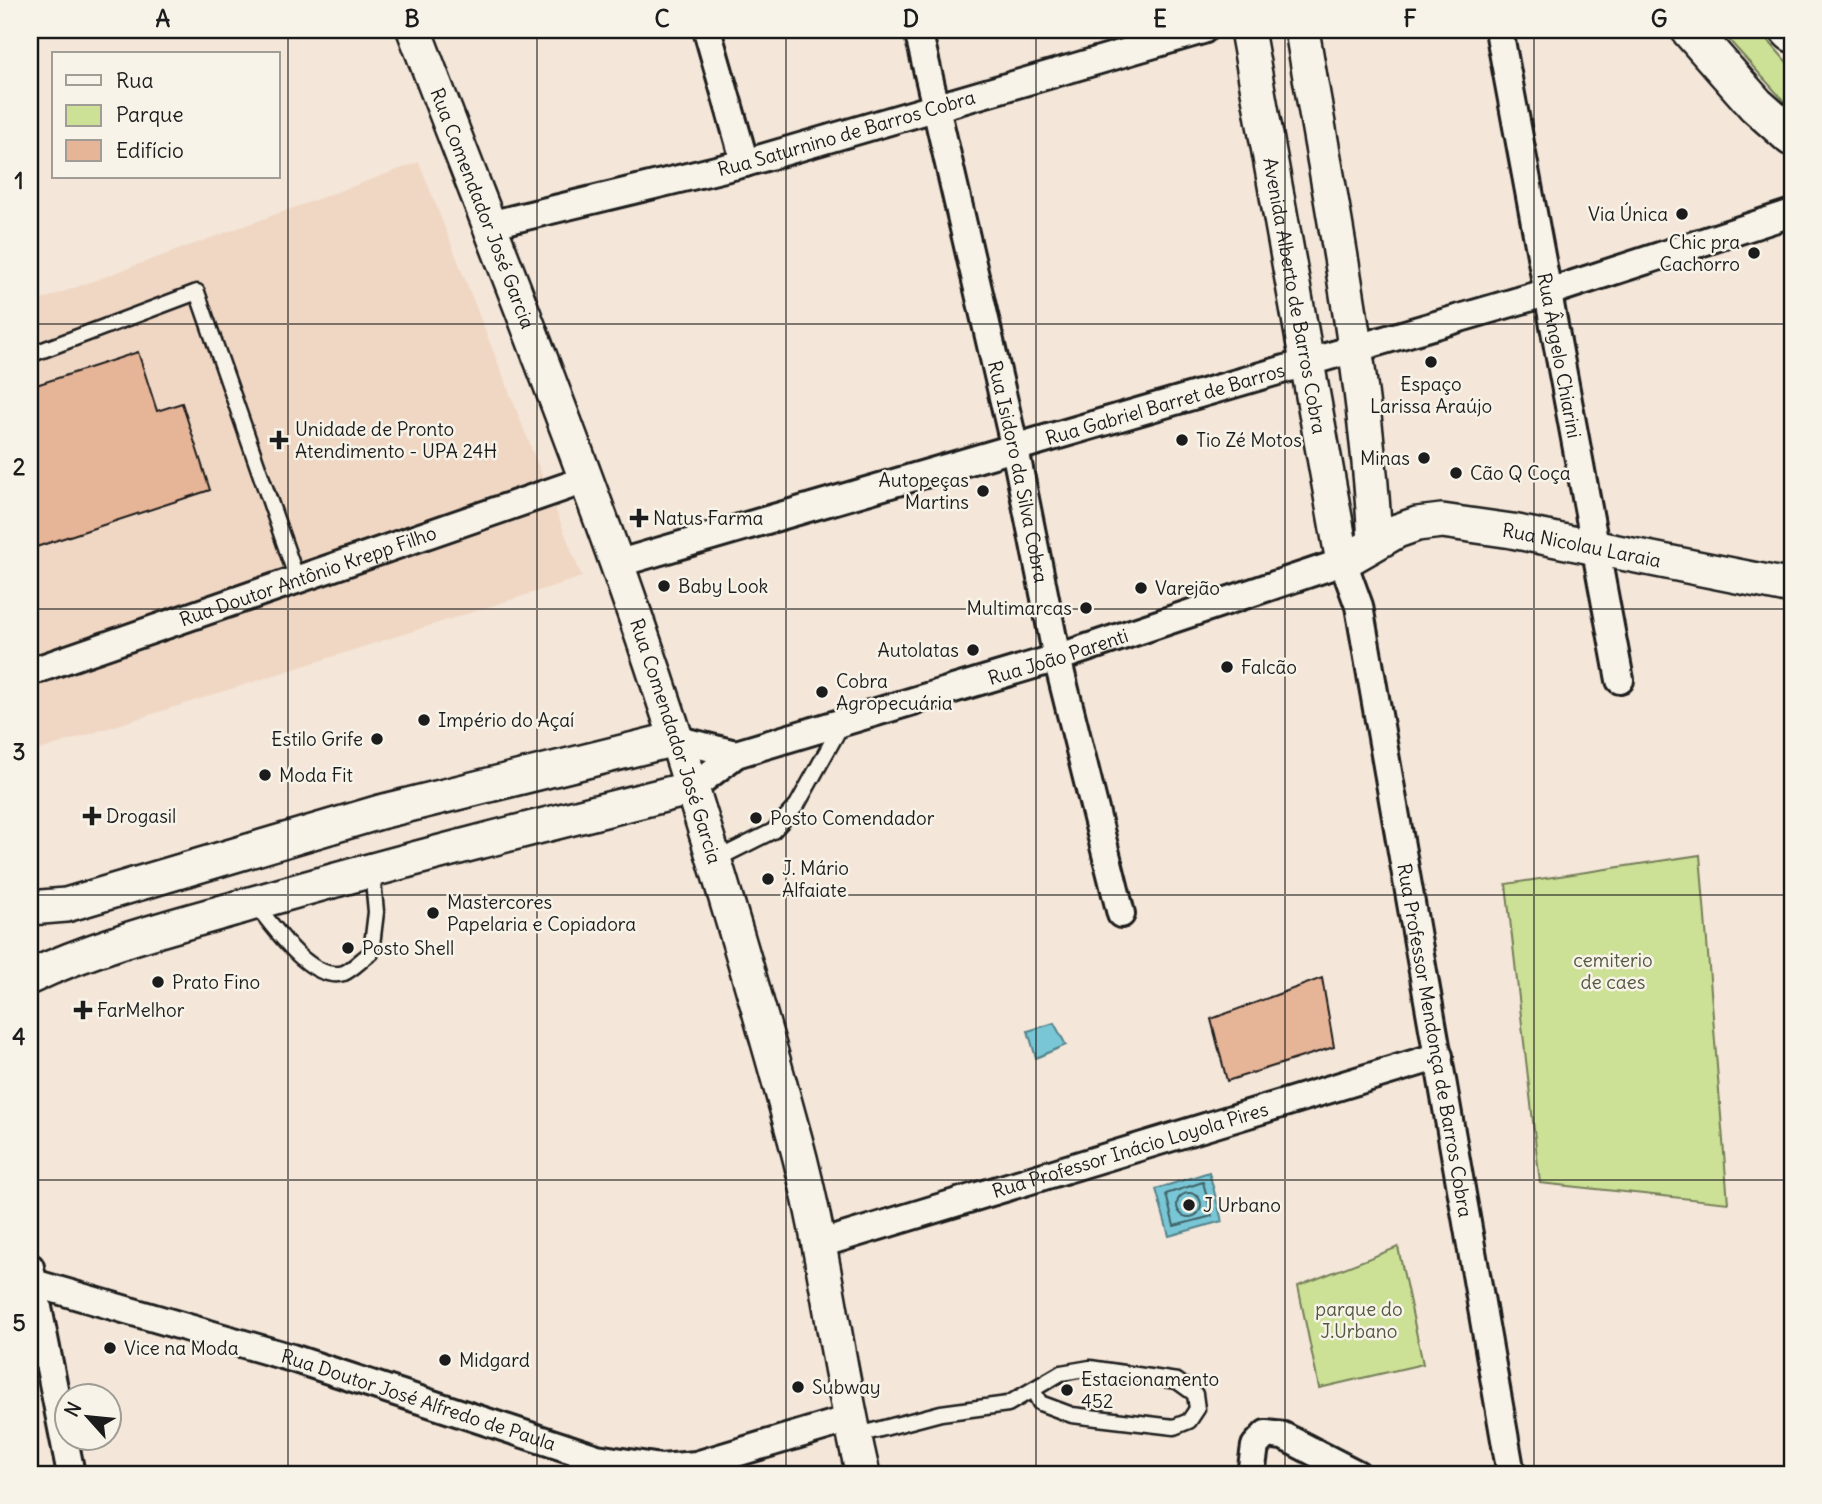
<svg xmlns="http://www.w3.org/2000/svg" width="1822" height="1504" font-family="Delius,sans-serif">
  <rect width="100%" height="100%" fill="#f4e6d8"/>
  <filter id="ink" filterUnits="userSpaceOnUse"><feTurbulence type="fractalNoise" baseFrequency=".0143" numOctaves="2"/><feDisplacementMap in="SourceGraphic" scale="14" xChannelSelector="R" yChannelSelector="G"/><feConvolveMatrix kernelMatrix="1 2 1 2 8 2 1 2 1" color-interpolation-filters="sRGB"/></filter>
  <g filter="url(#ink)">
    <polygon fill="#f0d7c4" points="419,162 582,577 30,753 30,304"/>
    <g fill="#cce196" stroke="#747e59" stroke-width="2">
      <polygon points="1720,30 1759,30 1792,68 1792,110"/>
      <polygon points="1700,855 1728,1203 1540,1183 1506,884"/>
      <polygon points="1398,1247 1423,1364 1319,1388 1298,1286"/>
    </g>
    <g fill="#79c7d6" stroke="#54838c" stroke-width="2">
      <polygon points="1054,1023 1066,1045 1036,1058 1028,1031"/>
      <polygon points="1209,1172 1222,1221 1169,1236 1156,1189"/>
    </g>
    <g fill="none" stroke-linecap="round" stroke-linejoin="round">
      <g stroke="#416066" stroke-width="2">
        <polygon points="1203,1182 1212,1216 1174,1226 1166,1194"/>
        <circle cx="1189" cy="1205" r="12"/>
      </g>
    </g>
    <g fill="#e6b497" stroke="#1c1c1c" stroke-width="2">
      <polygon points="138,352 157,411 182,403 210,490 30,549 30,387"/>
      <polygon points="1322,978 1334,1047 1227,1081 1211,1019"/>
    </g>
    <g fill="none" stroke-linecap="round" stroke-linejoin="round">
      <defs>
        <g id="service">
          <polyline points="35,353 197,292 298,582"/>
          <polyline points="715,860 773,831 797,805 842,724"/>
          <path d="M255 904C274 926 310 983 344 973 352 970 363 958 371 953L376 912 372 870"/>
          <polyline points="854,1436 941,1413 1008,1404 1061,1373 1090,1368 1177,1381 1195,1394 1197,1409 1189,1421 1174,1427 1072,1415 1040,1403 1033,1390"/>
        </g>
        <g id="minor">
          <polyline points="707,30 745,163"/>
          <path id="s1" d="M918 30 1015 449 1057 658 1121 914"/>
          <path id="s2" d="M1499 30 1620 680"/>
          <path id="s3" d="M489 225 745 163 1203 30"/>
          <path id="s4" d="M616 564 1549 292 1792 213"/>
          <path id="s5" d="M30 672 585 480"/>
          <polyline points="675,739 736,754"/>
          <path id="s6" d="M692 788 736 754 1057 658 1343 562 1359 606 1511 1474"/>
          <path id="s7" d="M820 1244 1439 1056"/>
          <polyline points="30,1267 71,1474"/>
          <path id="s8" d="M30 1282 292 1358 597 1458 661 1468 696 1465 850 1419"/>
          <polyline points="1251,1474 1255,1446 1266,1434 1283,1436 1357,1474"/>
        </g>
        <g id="tertiary">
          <path id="s9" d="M414 30C482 208 553 385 617 564 684 753 742 945 795 1139 825 1249 836 1363 863 1474"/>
          <path id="s10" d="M1247 30 1343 562 1397 531 1417 524 1442 521 1512 531 1792 587"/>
          <path d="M1302 30C1330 200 1366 370 1375 542"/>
          <polyline points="30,908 66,905 380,812 675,739"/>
          <path d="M30 977C104 942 183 924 261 901 404 860 548 824 692 788"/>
        </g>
        <g id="secondary">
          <polyline points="1690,30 1756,105 1792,137"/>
          <polyline points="1789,30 1792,33"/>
        </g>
      </defs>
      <use href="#service" stroke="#1c1c1c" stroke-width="19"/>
      <use href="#minor" stroke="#1c1c1c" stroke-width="32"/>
      <use href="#tertiary" stroke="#1c1c1c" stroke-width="38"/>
      <use href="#secondary" stroke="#1c1c1c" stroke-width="42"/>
      <use href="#service" stroke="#f7f3e8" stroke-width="14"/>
      <use href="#minor" stroke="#f7f3e8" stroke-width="26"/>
      <use href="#tertiary" stroke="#f7f3e8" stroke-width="33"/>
      <use href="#secondary" stroke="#f7f3e8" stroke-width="37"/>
    </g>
  </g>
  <path fill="none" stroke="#1c1c1c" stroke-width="2" stroke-opacity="0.55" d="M288 30V1474M537 30V1474M786 30V1474M1036 30V1474M1285 30V1474M1534 30V1474M30 324H1792M30 609H1792M30 895H1792M30 1180H1792"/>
  <g fill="#1c1c1c" stroke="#f7f3e8" stroke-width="2.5">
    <circle cx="1682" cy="214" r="7"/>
    <circle cx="1754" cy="253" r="7"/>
    <circle cx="1431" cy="362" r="7"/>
    <path d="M275.5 429.5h7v7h7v7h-7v7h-7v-7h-7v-7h7z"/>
    <circle cx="1182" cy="440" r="7"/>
    <circle cx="1424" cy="458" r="7"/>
    <circle cx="1456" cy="473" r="7"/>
    <circle cx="983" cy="491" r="7"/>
    <path d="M635.5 507.5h7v7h7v7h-7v7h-7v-7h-7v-7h7z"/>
    <circle cx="664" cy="586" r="7"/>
    <circle cx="1141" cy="588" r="7"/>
    <circle cx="1086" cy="608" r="7"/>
    <circle cx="973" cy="650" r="7"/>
    <circle cx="1227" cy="667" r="7"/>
    <circle cx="822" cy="692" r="7"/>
    <circle cx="424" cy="720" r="7"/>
    <circle cx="377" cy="739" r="7"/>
    <circle cx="265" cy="775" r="7"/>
    <path d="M88.5 805.5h7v7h7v7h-7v7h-7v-7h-7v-7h7z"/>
    <circle cx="756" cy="818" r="7"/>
    <circle cx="768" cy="879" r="7"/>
    <circle cx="433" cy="913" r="7"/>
    <circle cx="348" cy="948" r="7"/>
    <circle cx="158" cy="982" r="7"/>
    <path d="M79.5 999.5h7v7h7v7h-7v7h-7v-7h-7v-7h7z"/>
    <circle cx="1189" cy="1205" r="7"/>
    <circle cx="110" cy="1348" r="7"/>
    <circle cx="445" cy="1360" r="7"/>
    <circle cx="798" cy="1387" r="7"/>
    <circle cx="1067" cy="1390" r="7"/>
  </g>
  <g text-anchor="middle" stroke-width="5" stroke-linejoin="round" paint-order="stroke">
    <g font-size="19" fill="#1c1c1c" stroke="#f7f3e8">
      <text dy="7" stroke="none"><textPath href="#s3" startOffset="369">Rua Saturnino de Barros Cobra</textPath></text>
      <text dy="7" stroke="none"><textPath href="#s9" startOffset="191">Rua Comendador José Garcia</textPath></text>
      <text dy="7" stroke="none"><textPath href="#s10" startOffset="270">Avenida Alberto de Barros Cobra</textPath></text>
      <text dy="7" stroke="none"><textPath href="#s2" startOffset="331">Rua Ângelo Chiarini</textPath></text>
      <text dy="7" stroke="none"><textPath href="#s4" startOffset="572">Rua Gabriel Barret de Barros</textPath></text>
      <text dy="7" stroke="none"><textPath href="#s1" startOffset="453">Rua Isidoro da Silva Cobra</textPath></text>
      <text dy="7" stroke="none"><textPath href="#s10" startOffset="791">Rua Nicolau Laraia</textPath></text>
      <text dy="7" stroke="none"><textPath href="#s5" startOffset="294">Rua Doutor Antônio Krepp Filho</textPath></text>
      <text dy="7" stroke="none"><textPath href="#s6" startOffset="392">Rua João Parenti</textPath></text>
      <text dy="7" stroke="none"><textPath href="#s9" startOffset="758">Rua Comendador José Garcia</textPath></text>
      <text dy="7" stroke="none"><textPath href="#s6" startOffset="1180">Rua Professor Mendonça de Barros Cobra</textPath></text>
      <text dy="7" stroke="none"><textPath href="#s7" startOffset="324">Rua Professor Inácio Loyola Pires</textPath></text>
      <text dy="7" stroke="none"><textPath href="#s8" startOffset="406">Rua Doutor José Alfredo de Paula</textPath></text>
    </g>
    <g font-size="19" fill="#1c1c1c" stroke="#f7f3e8" text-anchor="start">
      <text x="1668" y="221" text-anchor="end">Via Única</text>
      <text x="1740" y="249" text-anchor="end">Chic pra<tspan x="1740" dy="22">Cachorro</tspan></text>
      <text x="1431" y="391" text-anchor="middle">Espaço<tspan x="1431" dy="22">Larissa Araújo</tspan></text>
      <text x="295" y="436">Unidade de Pronto<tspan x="295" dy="22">Atendimento - UPA 24H</tspan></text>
      <text x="1196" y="447">Tio Zé Motos</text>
      <text x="1410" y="465" text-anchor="end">Minas</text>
      <text x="1470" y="480">Cão Q Coça</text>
      <text x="969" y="487" text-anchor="end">Autopeças<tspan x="969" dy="22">Martins</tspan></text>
      <text x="653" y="525">Natus Farma</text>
      <text x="678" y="593">Baby Look</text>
      <text x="1155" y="595">Varejão</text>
      <text x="1072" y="615" text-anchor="end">Multimarcas</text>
      <text x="959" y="657" text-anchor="end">Autolatas</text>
      <text x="1241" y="674">Falcão</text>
      <text x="836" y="688">Cobra<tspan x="836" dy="22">Agropecuária</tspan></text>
      <text x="438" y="727">Império do Açaí</text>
      <text x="363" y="746" text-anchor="end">Estilo Grife</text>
      <text x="279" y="782">Moda Fit</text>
      <text x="106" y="823">Drogasil</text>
      <text x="770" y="825">Posto Comendador</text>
      <text x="782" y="875">J. Mário<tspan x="782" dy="22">Alfaiate</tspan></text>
      <text x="447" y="909">Mastercores<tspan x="447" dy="22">Papelaria e Copiadora</tspan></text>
      <text x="362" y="955">Posto Shell</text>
      <text x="172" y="989">Prato Fino</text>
      <text x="97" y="1017">FarMelhor</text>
      <text x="1203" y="1212">J Urbano</text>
      <text x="124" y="1355">Vice na Moda</text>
      <text x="459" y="1367">Midgard</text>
      <text x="1081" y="1386">Estacionamento<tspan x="1081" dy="22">452</tspan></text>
      <text x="812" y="1394">Subway</text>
    </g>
    <g font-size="19" fill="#515741" stroke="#f7f3e8">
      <text x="1613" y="967">cemiterio<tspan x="1613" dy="22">de caes</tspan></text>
      <text x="1359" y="1316">parque do<tspan x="1359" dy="22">J.Urbano</tspan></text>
    </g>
  </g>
  <rect width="1822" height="1504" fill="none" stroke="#f7f3e8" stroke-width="77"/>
  <rect x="52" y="52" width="228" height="126" fill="#f7f3e8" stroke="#9f9d96" stroke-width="2"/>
  <rect x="66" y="75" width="35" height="10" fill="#f7f3e8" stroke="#9f9d96" stroke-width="2"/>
  <text x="116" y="88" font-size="21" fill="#1c1c1c">Rua</text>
  <rect x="66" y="105" width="35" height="21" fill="#cce196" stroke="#9f9d96" stroke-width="2"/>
  <text x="116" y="122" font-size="21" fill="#1c1c1c">Parque</text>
  <rect x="66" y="140" width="35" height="21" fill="#e6b497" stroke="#9f9d96" stroke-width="2"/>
  <text x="116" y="158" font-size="21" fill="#1c1c1c">Edifício</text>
  <g transform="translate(88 1417) rotate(297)"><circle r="33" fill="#f7f3e8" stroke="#9f9d96" stroke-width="2"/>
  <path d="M0-5L12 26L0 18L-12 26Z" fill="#1c1c1c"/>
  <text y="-10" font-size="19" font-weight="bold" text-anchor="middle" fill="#1c1c1c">N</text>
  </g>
  <rect x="38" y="38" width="1746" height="1428" fill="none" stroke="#1c1c1c" stroke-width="2.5"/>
  <g font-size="23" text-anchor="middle" font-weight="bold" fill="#1c1c1c">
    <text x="163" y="27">A</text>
    <text x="412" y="27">B</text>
    <text x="662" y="27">C</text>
    <text x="911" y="27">D</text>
    <text x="1160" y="27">E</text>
    <text x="1410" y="27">F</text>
    <text x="1659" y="27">G</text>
    <text x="19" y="189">1</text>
    <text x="19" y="475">2</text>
    <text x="19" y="760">3</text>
    <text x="19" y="1045">4</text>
    <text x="19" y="1331">5</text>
  </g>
</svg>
